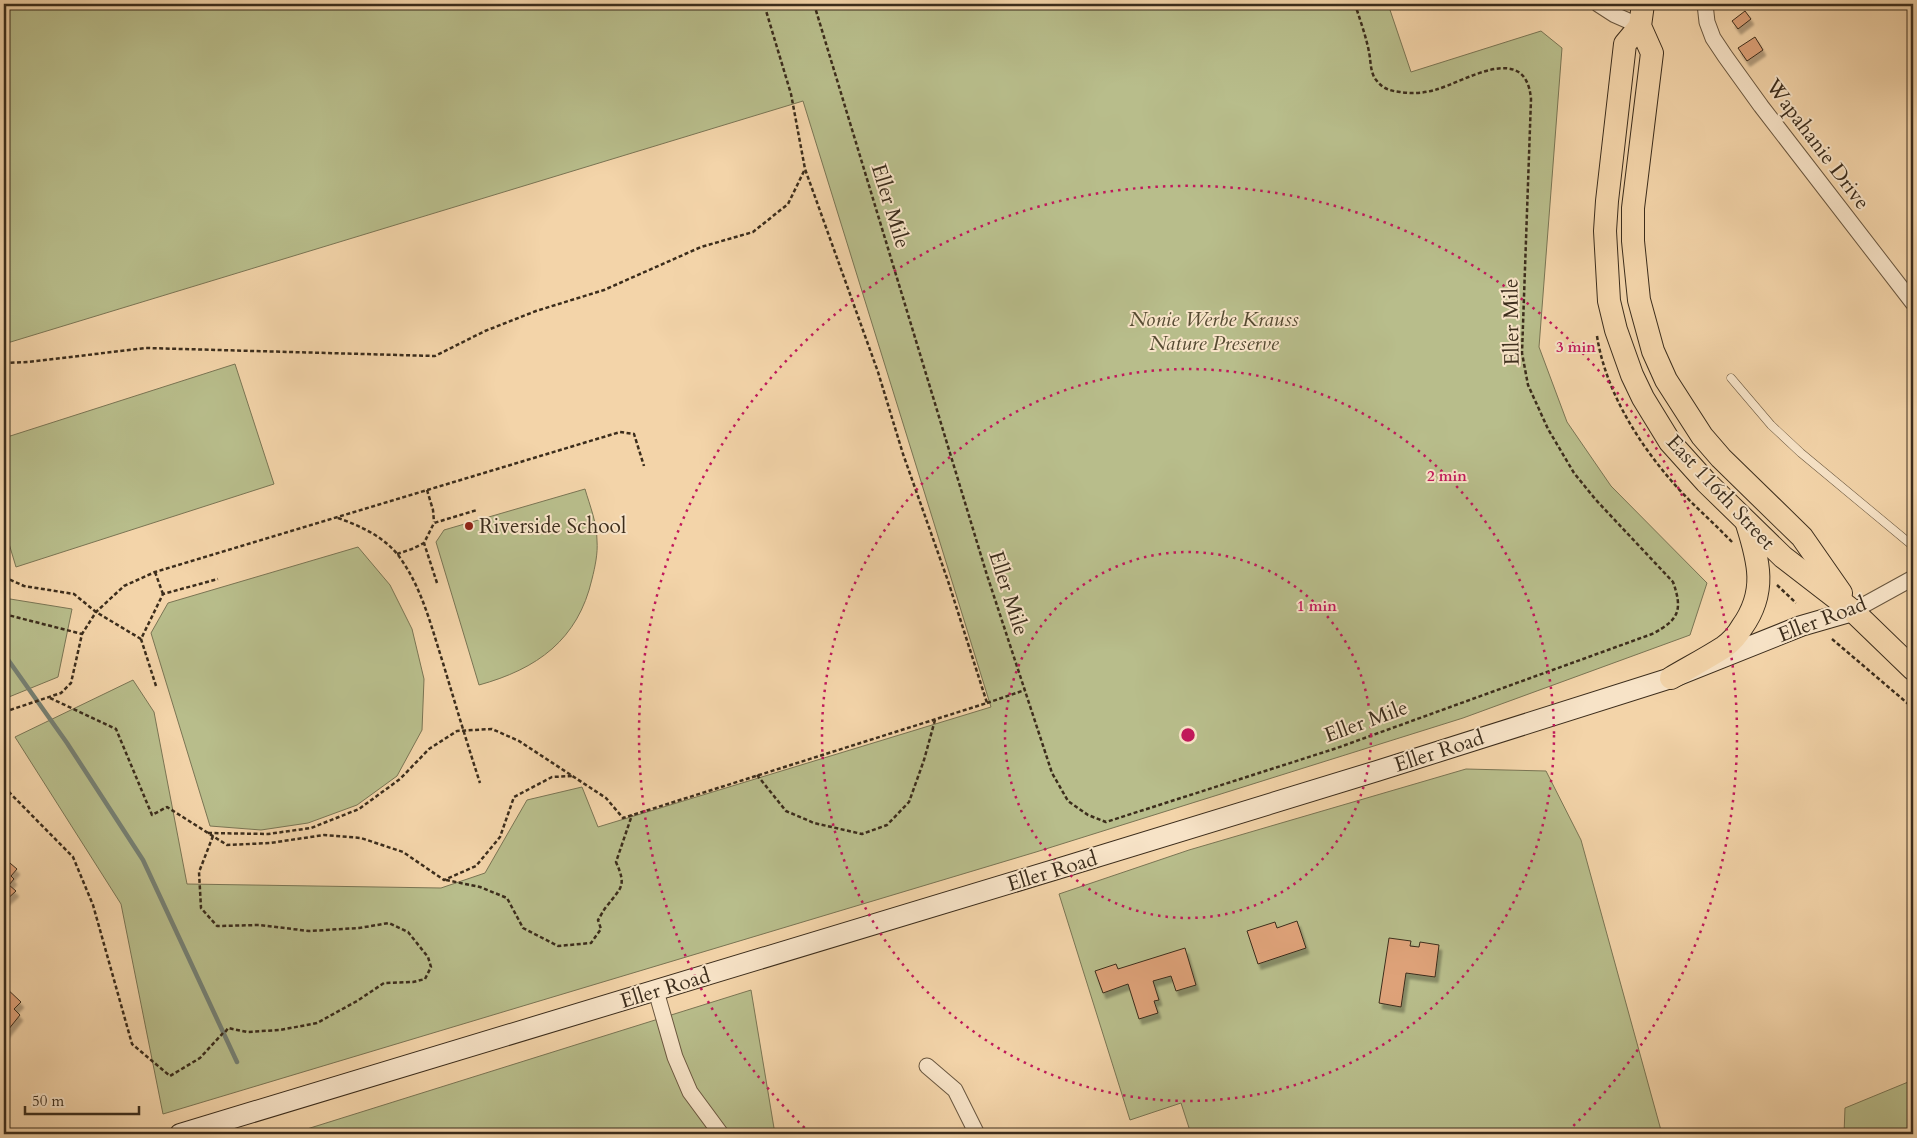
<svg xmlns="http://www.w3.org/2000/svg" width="1917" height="1138" font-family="Cardo,serif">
  <defs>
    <filter id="shadow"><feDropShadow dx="3" dy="5.5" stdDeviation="1" flood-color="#0004"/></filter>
  </defs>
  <rect width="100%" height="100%" fill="#f3d4a9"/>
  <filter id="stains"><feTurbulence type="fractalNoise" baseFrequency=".004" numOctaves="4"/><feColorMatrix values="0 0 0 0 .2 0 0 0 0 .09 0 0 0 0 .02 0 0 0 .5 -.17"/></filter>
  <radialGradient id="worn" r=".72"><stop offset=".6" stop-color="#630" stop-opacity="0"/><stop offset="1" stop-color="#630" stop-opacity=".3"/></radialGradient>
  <g fill="#b8bd8b" stroke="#7a7554">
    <polygon points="4,4 1388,4 1411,72 1541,31 1562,48 1539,347 1567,422 1611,486 1707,583 1690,635 1463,718 1036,852 163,1114 121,904 15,737 133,680 154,712 187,884 441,888 485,873 527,800 582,787 598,827 991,707 803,101 4,344"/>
    <polygon points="235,364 274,484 16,567 4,527 4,438"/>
    <path d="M585 489C590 506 597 523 597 541 598 553 595 567 592 579 578 640 537 669 479 685L436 542 444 530Z"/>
    <polygon points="358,547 390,585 412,629 424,679 422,730 397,776 357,805 308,823 261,830 210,826 151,633 168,603"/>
    <polygon points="4,598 72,609 58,677 4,699"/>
    <polygon points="1466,769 1546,771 1581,840 1662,1134 1191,1134 1181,1103 1130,1120 1059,894 1189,850"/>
    <polygon points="751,990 775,1134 291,1134"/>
    <polygon points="1913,1080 1913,1133 1844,1134 1845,1108"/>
  </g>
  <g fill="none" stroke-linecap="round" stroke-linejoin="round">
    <polyline stroke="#768073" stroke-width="4.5" points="4,654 67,743 143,860 237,1062"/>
  </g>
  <g fill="#dea279" stroke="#3c2d1c" filter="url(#shadow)">
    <polygon points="1745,11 1751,19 1738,29 1732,21"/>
    <polygon points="1755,37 1763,50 1747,61 1738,48"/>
    <polygon points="4,858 17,869 11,876 14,879 9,885 16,891 4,902"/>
    <polygon points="1297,921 1306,948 1258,964 1247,931 1275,922 1277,928"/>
    <polygon points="1389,938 1411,941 1410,946 1419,947 1420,942 1439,945 1435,977 1406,973 1401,1007 1379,1003"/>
    <polygon points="1185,948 1196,985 1176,991 1171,976 1153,981 1159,1000 1154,1001 1158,1013 1139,1019 1128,984 1103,993 1095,971 1116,964 1118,969"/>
    <polygon points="4,986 21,1002 14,1009 20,1015 4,1035"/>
  </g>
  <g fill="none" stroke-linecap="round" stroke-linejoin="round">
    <defs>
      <polyline id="lane" points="1731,378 1771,425 1801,453 1913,546"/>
      <g id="street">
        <polyline points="1598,4 1615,15 1640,26"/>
        <polyline points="1705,4 1707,22 1713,38 1725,56 1761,106 1913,303"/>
        <polyline points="1853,611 1913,578"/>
        <polyline points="656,991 675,1057 690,1092 721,1134"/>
        <polyline points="927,1066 955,1090 977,1134"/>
      </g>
      <polyline id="secondary" points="180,1134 1067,866 1377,771 1671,678 1801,626 1853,611"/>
      <g id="primary">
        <polyline points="1643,4 1640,26 1652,53 1633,208 1633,241 1639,300 1653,351 1666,380 1702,436 1721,458 1802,537 1841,593"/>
        <polyline points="1640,26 1625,44 1607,201 1605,231 1609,301 1616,330 1632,375 1643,398 1670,442 1706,482 1783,557 1853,611 1913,669"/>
        <path d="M1671 678C1688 668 1707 658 1724 647 1731 642 1738 634 1742 627 1767 592 1759 562 1747 524"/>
      </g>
    </defs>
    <use href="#lane" stroke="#6a573f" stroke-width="9"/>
    <use href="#street" stroke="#6a573f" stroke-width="17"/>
    <use href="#secondary" stroke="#3c2d1c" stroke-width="22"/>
    <use href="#primary" stroke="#3c2d1c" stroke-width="24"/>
    <g stroke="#3c2d1c" stroke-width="2.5" stroke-dasharray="4 2.5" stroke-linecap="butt">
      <path d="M814 4 986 572 1052 773 1068 801 1088 815 1106 822 1337 748 1652 634C1679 620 1683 610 1673 582L1596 500 1574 473 1548 429 1528 385 1522 353 1531 99C1526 41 1466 81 1435 90 1424 93 1411 94 1400 92 1391 91 1383 89 1377 81 1370 74 1371 61 1369 52 1366 36 1360 20 1355 4"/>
      <path d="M1597 336C1605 388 1635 438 1669 478 1688 501 1712 521 1733 543"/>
      <polyline points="4,363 28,362 146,348 435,356 485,331 536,311 604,290 701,247 753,232 788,204 805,169"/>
      <polyline points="427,490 433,510 434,522"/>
      <path d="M338 518C360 526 383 536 398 555 422 587 431 626 443 663 455 703 467 743 480 783"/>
      <polyline points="397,554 412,549 424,543"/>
      <polyline points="155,572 163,594"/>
      <polyline points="4,577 24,586 74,594 96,612 141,639"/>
      <polyline points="437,583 424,543 434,523 477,510"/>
      <polyline points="1777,585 1796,603"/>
      <polyline points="4,614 82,634"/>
      <polyline points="1832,639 1913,708"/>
      <polyline points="156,686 141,639 163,594 218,579"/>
      <polyline points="50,698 116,729 152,815 167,807 227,845 270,843 324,835 361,838 403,852 444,880 476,866 500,837 514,797 552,777 573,776"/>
      <polyline points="987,703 1025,690"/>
      <polyline points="4,712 61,693 71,683 82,634 96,612 124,586 155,572 620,432 634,434 644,466"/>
      <polyline points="757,775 786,811 814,823 862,834 887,825 909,802 924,760 935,720"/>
      <polyline points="4,787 73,857 93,905 132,1044 170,1076 200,1058 223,1033"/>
      <polyline points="208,833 268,834 311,828 359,809 400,779 429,749 457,731 492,729 519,741 606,798 623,818 987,703 948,581 903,454 878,372 805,169 791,94 764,4"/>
      <polyline points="213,836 199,872 201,908 217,926 259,925 309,931 359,928 389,923 408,932 428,957 431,967 425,979 413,982 384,983 357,1001 317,1023 280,1030 247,1032 228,1028 224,1034"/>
      <path d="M446 880 480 887 507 898 523 928 558 946 591 943 601 929 598 920C601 916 603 910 607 906 621 887 627 887 616 862L632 815"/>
    </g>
    <use href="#lane" stroke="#f7e3c7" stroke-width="8"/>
    <use href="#street" stroke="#f7e3c7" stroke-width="15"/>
    <use href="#secondary" stroke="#f7e3c7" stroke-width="20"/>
    <use href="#primary" stroke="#f3d4a9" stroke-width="22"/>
  </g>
  <g fill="none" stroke="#c2185b" stroke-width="2.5" stroke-dasharray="2.5 5">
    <circle cx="1188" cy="735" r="183"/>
    <circle cx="1188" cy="735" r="366"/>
    <path d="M810 1133A549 549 0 1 1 1566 1133"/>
  </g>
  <circle fill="#8f2418" stroke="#f7e3c7" stroke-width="2" cx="469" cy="526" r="5"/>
  <g text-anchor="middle" stroke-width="4" stroke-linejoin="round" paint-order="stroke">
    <g font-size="21" fill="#3c2d1c" stroke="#f7e3c7">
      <text transform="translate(1818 144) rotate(53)" y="7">Wapahanie Drive</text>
      <text transform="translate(891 206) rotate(73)" y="7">Eller Mile</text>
      <text transform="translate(1511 322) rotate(-91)" y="7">Eller Mile</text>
      <text transform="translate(1721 492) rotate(47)" y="7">East 116th Street</text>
      <text transform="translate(1009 593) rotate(72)" y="7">Eller Mile</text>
      <text transform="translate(1822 619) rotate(-21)" y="7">Eller Road</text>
      <text transform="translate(1366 721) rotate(-20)" y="7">Eller Mile</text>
      <text transform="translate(1439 751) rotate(-18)" y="7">Eller Road</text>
      <text transform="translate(1052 871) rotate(-17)" y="7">Eller Road</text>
      <text transform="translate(665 988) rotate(-17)" y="7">Eller Road</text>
    </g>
    <g font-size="21" font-style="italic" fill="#554a32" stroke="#f7e3c7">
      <text x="1214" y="326">Nonie Werbe Krauss<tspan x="1214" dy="24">Nature Preserve</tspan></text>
    </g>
    <g font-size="21" fill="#3c2d1c" stroke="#f7e3c7" text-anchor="start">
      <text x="479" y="533">Riverside School</text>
    </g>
  </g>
  <circle cx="1188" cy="735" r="8" fill="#c2185b" stroke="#f7e3c7" stroke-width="2.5"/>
  <g font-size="15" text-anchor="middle" font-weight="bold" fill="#c2185b" stroke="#f7e3c7" stroke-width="4" stroke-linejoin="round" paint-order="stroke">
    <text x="1576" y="352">3 min</text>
    <text x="1447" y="481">2 min</text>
    <text x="1317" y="611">1 min</text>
  </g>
  <rect width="1917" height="1138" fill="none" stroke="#f3d4a9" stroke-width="20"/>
  <rect x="5" y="5" width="1907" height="1128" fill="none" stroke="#3c2d1c" stroke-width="2.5"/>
  <rect x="10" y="10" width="1897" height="1118" fill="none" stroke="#3c2d1c"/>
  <path d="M25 1106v8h114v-8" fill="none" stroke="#3c2d1c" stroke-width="2.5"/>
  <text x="32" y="1106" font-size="15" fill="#3c2d1c" stroke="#f7e3c7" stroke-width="4" paint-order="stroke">50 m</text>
  <rect width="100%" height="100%" filter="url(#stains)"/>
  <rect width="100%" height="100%" fill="url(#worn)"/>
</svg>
